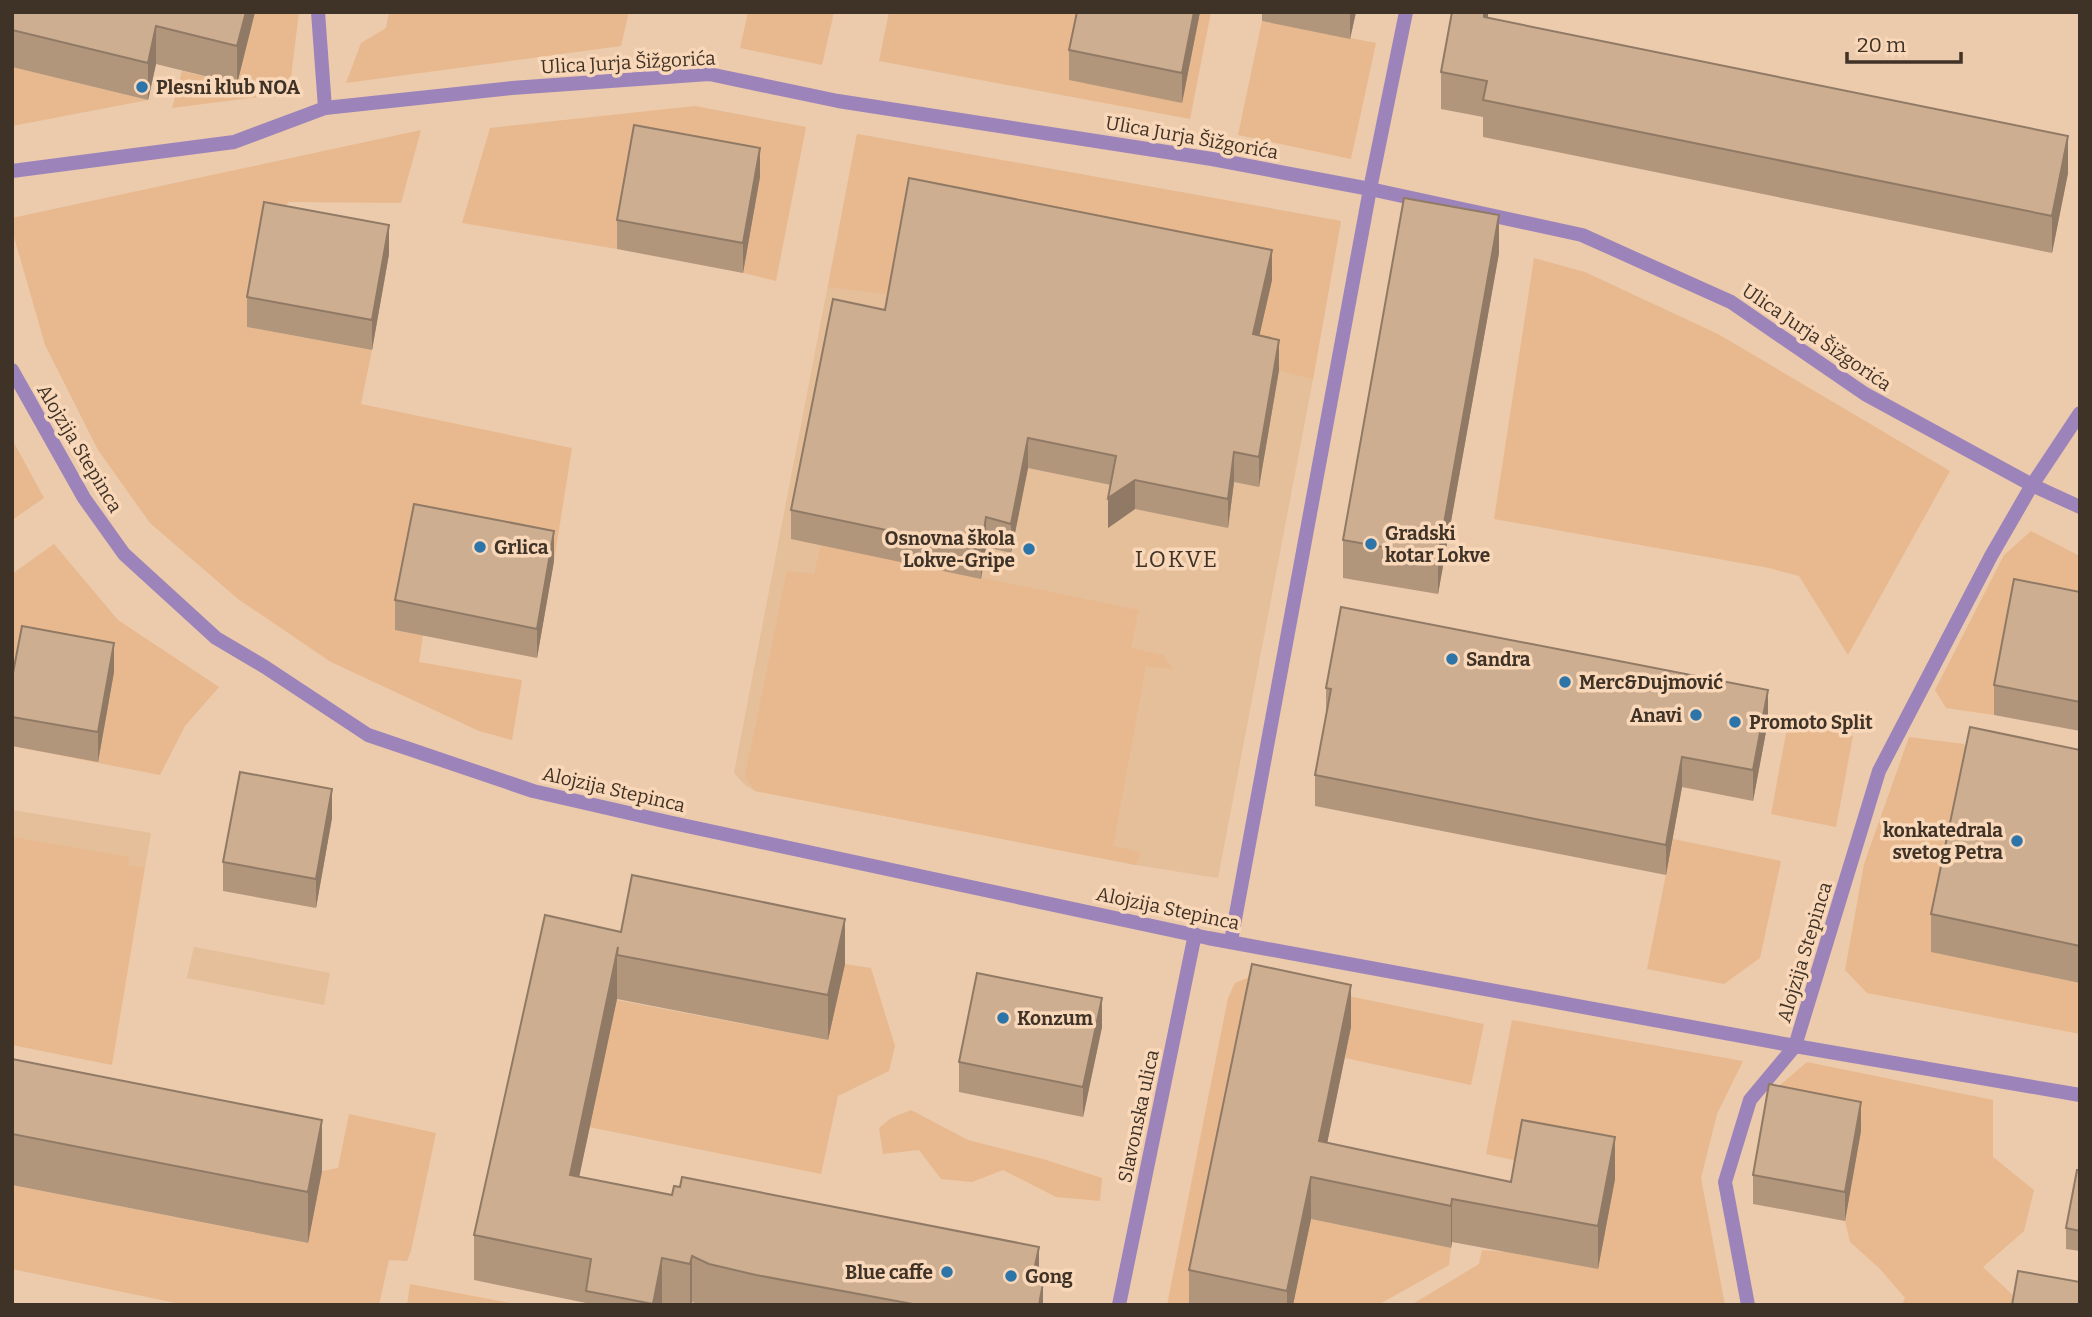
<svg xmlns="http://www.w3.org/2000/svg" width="2092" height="1317" font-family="Bitter,serif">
  <rect width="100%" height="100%" fill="#eccaac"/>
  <g fill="#e5be9a">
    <polygon points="857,134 1341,221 1313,379 1218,878 1136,865 755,791 745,785 734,773"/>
    <polygon points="12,810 151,833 145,867 127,865 129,858 12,837"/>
    <polygon points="194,947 330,973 324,1005 187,978"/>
  </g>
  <g fill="#e8b98e">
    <polygon points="255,12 299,12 289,93 172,108 182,71 237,84"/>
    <polygon points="389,12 629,12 621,46 346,83 361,43 386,28"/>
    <polygon points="748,12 834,12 822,65 740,48"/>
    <polygon points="889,12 1211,12 1190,119 879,61"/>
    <polygon points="1262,21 1376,43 1351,159 1238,135"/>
    <polygon points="12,67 148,100 12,126"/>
    <polygon points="695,106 806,127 776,281 743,273 760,178 635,155 617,249 462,223 490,128"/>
    <polygon points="421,130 401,203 289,202 264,232 247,327 372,350 361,404 572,448 554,561 447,540 423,635 419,662 522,680 512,740 479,731 331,662 238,599 150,523 98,450 45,345 12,230 12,218"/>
    <polygon points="857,134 1341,221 1313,379 1253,364 893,295 828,287"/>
    <polygon points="1534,258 1585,272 1718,334 1950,471 1848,655 1799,576 1769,568 1494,519"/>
    <polygon points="12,439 44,498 12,520"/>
    <polygon points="2031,531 2080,556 2080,621 1994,715 1946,708 1935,690 2004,555"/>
    <polygon points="54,544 118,620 219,687 185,726 160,775 12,746 12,574"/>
    <polygon points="821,545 1139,610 1131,648 1163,655 1173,669 1146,666 1113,846 1140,852 1136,865 755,791 745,777 787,571 814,574"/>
    <polygon points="1788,723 1853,736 1836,827 1771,814"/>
    <polygon points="1909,737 1964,744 1970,765 1931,951 2080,983 2080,1034 1867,993 1845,970 1864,864"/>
    <polygon points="12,837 129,857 128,865 145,867 112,1065 12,1045"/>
    <polygon points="1673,839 1781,861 1760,958 1724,984 1647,969"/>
    <polygon points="845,964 871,968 895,1046 889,1071 838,1096 821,1174 589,1127 617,1000 827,1040"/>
    <polygon points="1252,976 1484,1024 1471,1085 1345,1058 1351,1027 1190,1305 1167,1305 1228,998 1235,983"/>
    <polygon points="1512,1020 1743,1061 1717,1114 1701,1178 1725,1305 1411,1305 1479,1264 1482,1250 1506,1252 1598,1268 1522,1162 1486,1154"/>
    <polygon points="1807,1062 1993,1100 1993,1157 2034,1190 2024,1231 1983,1267 2018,1300 2017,1305 1902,1305 1905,1298 1880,1269 1850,1242 1845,1221 1861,1131 1773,1091"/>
    <polygon points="911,1110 968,1140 1043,1159 1102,1178 1100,1201 1056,1197 1003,1170 972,1182 941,1179 919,1150 883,1154 879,1128 891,1118"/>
    <polygon points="349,1114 436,1133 411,1251 407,1261 389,1260 379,1305 185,1305 12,1269 12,1185 307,1243 322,1171 338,1168"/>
    <polygon points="1311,1219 1451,1248 1449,1265 1378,1305 1293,1305"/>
    <polygon points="410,1284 521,1305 407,1305"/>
  </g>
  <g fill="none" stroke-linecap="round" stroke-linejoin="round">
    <polyline stroke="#9c84bb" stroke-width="14" points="1231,941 1370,189"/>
    <g stroke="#9c84bb" stroke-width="14">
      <polyline points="318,12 325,108"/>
      <polyline points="12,171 234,142 325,108 512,88 709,74 838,101 1212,159 1370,189 1582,235 1731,302 1865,394 2032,485 2080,507"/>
      <polyline points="1370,189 1406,12"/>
      <polyline points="12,370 84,498 124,554 216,638 265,667 368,735 533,791 668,822 1208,938 1795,1046 1879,771 1991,556 2032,485 2080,413"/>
      <polyline points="1119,1305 1195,934"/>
      <polyline points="1748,1305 1725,1182 1750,1100 1795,1046 2080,1095"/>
    </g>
  </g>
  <g fill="#b1967c">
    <polygon points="12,12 255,12 237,84 156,64 148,100 12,67"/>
    <polygon points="1200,12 1182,103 1069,80 1069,50"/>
    <polygon points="1262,12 1356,12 1350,39 1262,21"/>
    <polygon points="1488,12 1488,18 2068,173 2052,253 1483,137 1483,117 1441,109 1441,72"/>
    <polygon points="760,177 743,273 617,249 617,220"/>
    <polygon points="1499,253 1438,594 1343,578 1343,540"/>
    <polygon points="389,254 372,350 247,327 247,297"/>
    <polygon points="1272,280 1259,336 1279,370 1259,487 1234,482 1228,528 1135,509 1108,528 1111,485 1028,468 1011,553 986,547 981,579 791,539 791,510 885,310"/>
    <polygon points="554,561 537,658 395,630 395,600"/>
    <polygon points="2080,592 2080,731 1994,715 1994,685"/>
    <polygon points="114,672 98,762 12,746 12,678"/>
    <polygon points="1326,688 1768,721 1753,801 1682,787 1666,875 1315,806 1315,775 1326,717"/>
    <polygon points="2080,750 2080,983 1931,952 1931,914"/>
    <polygon points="332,818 316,908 223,891 223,862"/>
    <polygon points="621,932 845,964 828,1040 617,999 579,1177 1039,1282 1043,1305 699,1305 692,1302 691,1305 670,1305 662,1303 661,1305 586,1305 586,1303 474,1280 474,1235"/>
    <polygon points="1102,1027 1083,1117 959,1092 959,1062"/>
    <polygon points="1351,1027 1327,1143 1511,1182 1615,1179 1598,1269 1452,1242 1451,1248 1311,1219 1293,1305 1189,1305 1189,1270"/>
    <polygon points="12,1059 322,1171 308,1243 12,1185"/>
    <polygon points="1861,1131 1845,1221 1753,1204 1753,1175"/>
    <polygon points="2080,1170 2080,1251 2066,1249 2066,1228"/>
  </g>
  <g fill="#907a65">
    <polygon points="246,12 255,12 237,84 237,46"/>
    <polygon points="1194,12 1200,12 1182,103 1182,73"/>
    <polygon points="1350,12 1356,12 1350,39"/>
    <polygon points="1484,12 1488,12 1488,25 1484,17"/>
    <polygon points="156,26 156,64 148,100 148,63"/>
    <polygon points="2068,136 2068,173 2052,253 2052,216"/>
    <polygon points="760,148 760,177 743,273 743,243"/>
    <polygon points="1499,215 1499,253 1438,594 1438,557"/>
    <polygon points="389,225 389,254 372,350 372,320"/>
    <polygon points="1272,250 1272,280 1253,364 1253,334"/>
    <polygon points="1279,340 1279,370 1259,487 1259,457"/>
    <polygon points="1028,438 1028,468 1011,553 1011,524"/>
    <polygon points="1234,452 1234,482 1228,528 1228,499"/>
    <polygon points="1135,480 1135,509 1108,528 1108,498"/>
    <polygon points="986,517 986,547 981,579 981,550"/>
    <polygon points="554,531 554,561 537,658 537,629"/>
    <polygon points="114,643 114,672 98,762 98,732"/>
    <polygon points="1768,690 1768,721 1753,801 1753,770"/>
    <polygon points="1682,757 1682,787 1666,875 1666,845"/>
    <polygon points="332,789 332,818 316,908 316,879"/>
    <polygon points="845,919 845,964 828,1040 828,995"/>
    <polygon points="617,955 617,999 570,1220 570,1175"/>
    <polygon points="1351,985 1351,1027 1320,1178 1319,1141"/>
    <polygon points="1102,998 1102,1027 1083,1117 1083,1087"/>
    <polygon points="1861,1102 1861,1131 1845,1221 1845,1192"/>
    <polygon points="322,1120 322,1171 308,1243 308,1192"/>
    <polygon points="1615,1137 1615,1179 1598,1269 1598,1226"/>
    <polygon points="1311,1177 1311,1219 1293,1305 1287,1305 1287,1291"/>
    <polygon points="1452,1199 1452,1242 1451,1248 1451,1206"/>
    <polygon points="1039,1247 1039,1292 1032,1280"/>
    <polygon points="692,1256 692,1302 691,1305 690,1305 690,1264"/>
    <polygon points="662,1258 662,1303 661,1305 653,1305"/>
    <polygon points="1043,1283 1043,1305 1039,1305"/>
  </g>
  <g fill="#ceae90" stroke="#907a65" stroke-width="2">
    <polygon points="12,12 246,12 237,46 156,26 148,63 12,30"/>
    <polygon points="1077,12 1194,12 1182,73 1069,50"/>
    <polygon points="1452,12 1484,12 1484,17 2068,136 2052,216 1483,100 1487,81 1441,72"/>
    <polygon points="634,125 760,148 743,243 617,220"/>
    <polygon points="909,178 1272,250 1253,334 1279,340 1259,457 1234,452 1228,499 1135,480 1108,498 1116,456 1028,438 1011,524 986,517 981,550 791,510 833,299 885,310"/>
    <polygon points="1404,198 1499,215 1438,557 1343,540"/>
    <polygon points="264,202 389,225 372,320 247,297"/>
    <polygon points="414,504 554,531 537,629 395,600"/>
    <polygon points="2014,579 2080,592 2080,702 1994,685"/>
    <polygon points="1341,607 1768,690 1753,770 1682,757 1666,845 1315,775 1331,689 1326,688"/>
    <polygon points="22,626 114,643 98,732 12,717 12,678"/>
    <polygon points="1970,727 2080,750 2080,946 1931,914"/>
    <polygon points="240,772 332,789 316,879 223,862"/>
    <polygon points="632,875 845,919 828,995 617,955 618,947 570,1175 672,1195 674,1186 680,1187 682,1177 1039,1247 1032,1280 1043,1283 1039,1305 918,1305 756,1275 709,1264 692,1256 690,1264 662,1258 653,1304 586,1291 591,1259 474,1235 545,915 621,932"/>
    <polygon points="1252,964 1351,985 1319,1141 1511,1182 1522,1120 1615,1137 1598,1226 1452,1199 1451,1206 1311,1177 1287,1291 1189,1270"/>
    <polygon points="977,973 1102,998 1083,1087 959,1062"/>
    <polygon points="12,1059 322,1120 308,1192 12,1134"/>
    <polygon points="1769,1084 1861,1102 1845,1192 1753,1175"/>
    <polygon points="2077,1170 2080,1170 2080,1231 2066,1228"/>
    <polygon points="2018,1271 2080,1282 2080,1305 2012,1305"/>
  </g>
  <g fill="#2d74a8" stroke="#f9d7b9" stroke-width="2.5">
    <circle cx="142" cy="87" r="7"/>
    <circle cx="1371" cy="544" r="7"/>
    <circle cx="480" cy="547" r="7"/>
    <circle cx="1029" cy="549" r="7"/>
    <circle cx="1452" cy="659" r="7"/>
    <circle cx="1565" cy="682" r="7"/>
    <circle cx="1696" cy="715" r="7"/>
    <circle cx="1735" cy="722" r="7"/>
    <circle cx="2017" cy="841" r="7"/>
    <circle cx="1003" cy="1018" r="7"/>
    <circle cx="947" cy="1272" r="7"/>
    <circle cx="1011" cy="1276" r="7"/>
  </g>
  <g text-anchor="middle" stroke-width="7" stroke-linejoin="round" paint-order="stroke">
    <g font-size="19" fill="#3f3226" stroke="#f9d7b9">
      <text transform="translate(628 62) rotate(-3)" y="7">Ulica Jurja Šižgorića</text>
      <text transform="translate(1192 137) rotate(10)" y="7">Ulica Jurja Šižgorića</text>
      <text transform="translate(1817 337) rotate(34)" y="7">Ulica Jurja Šižgorića</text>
      <text transform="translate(80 448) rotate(59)" y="7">Alojzija Stepinca</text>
      <text transform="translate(614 789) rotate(13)" y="7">Alojzija Stepinca</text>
      <text transform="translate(1168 908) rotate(12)" y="7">Alojzija Stepinca</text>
      <text transform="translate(1804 952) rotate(-73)" y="7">Alojzija Stepinca</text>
      <text transform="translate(1138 1116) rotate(-78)" y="7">Slavonska ulica</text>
    </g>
    <g font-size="19" font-weight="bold" fill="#3f3226" stroke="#f9d7b9" text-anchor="start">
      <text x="156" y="94">Plesni klub NOA</text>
      <text x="1385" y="540">Gradski<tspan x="1385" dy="22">kotar Lokve</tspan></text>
      <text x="1015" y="545" text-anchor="end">Osnovna škola<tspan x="1015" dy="22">Lokve-Gripe</tspan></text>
      <text x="494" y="554">Grlica</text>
      <text x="1466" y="666">Sandra</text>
      <text x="1579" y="689">Merc&amp;Dujmović</text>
      <text x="1682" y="722" text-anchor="end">Anavi</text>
      <text x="1749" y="729">Promoto Split</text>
      <text x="2003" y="837" text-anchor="end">konkatedrala<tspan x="2003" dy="22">svetog Petra</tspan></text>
      <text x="1017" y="1025">Konzum</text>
      <text x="933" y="1279" text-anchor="end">Blue caffe</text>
      <text x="1025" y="1283">Gong</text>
    </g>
    <g font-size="23" letter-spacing="2" fill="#3f3226" stroke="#f9d7b9">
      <text x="1177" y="567">LOKVE</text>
    </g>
  </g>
  <rect width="2092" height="1317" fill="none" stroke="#3f3226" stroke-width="28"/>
  <path d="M1847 52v10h114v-10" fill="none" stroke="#3f3226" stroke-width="3.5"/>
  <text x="1857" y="52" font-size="21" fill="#3f3226" stroke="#f9d7b9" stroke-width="5" paint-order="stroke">20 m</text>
</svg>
